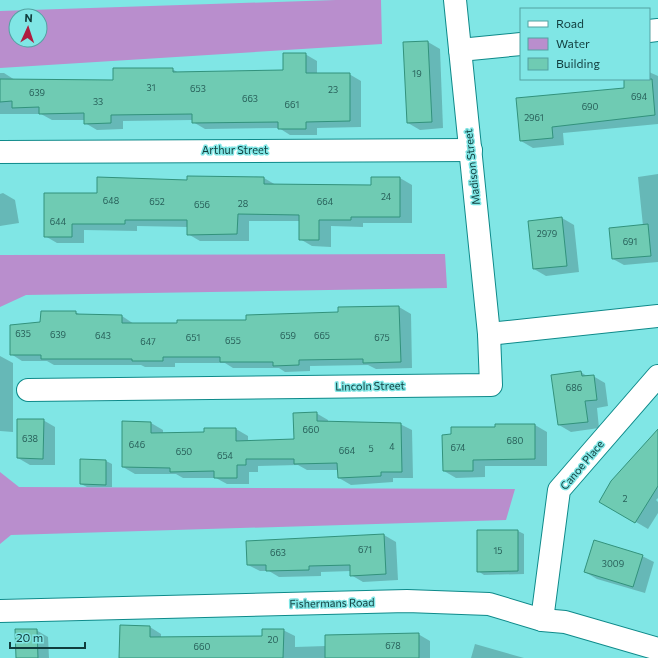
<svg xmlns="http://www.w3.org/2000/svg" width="658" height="658" font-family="Commissioner,sans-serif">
  <rect width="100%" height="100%" fill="#80e6e5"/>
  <g fill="#b98ecd" fill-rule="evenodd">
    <path d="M336 0H381L382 44 0 68V11ZM16 16H40V40H16Z"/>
    <polygon points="445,254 447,288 26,295 0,307 0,255"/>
    <polygon points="0,472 19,487 515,489 506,520 11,535 0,544"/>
  </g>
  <g fill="#0003">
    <polygon points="428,42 440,49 443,128 420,130 408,123"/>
    <polygon points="305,54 317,61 317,74 349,74 361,81 361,127 317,128 317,135 290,135 279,128 205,129 193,122 193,120 123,121 123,129 97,130 85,123 85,120 52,120 41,114 0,114 0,73 4,73 15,80 114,81 172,69 179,73 284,71"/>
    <polygon points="649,72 658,76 658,124 563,133 564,145 533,148 521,141 625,89 625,79 649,79"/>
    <polygon points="658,174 658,262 624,265 613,259 643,226 638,177"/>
    <polygon points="188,177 264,178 276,185 372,186 400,178 412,185 412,223 363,223 363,227 331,226 331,247 312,246 300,239 300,221 249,221 249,241 200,241 188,234 188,227 137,226 137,231 84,230 84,243 57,243 45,236 98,194 188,182"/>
    <polygon points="3,193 15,200 19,223 0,226 0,194"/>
    <polygon points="562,218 574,225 579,272 546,276 534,269"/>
    <polygon points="399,307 411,314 412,368 376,369 368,365 310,366 310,371 285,372 279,368 233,368 225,363 175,363 175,367 145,367 141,365 54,365 47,361 22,361 11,354 41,323 75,312 81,315 122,316 134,324 178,324 247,321 339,313 339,308"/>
    <polygon points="0,356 13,363 13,432 0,431"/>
    <polygon points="581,372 588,377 593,376 605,383 608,406 597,408 599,428 571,432 559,425"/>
    <polygon points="316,413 328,420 328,423 400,424 412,430 413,478 393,478 393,482 351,485 339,478 339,470 307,470 298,465 258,466 258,472 249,472 249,484 227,484 216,478 183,478 176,474 135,474 123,467 151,423 163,430 163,434 205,433 236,429 248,436 248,441 295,440"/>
    <polygon points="43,420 55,427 55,465 30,465 18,458"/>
    <polygon points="535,425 547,432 547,466 485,466 485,477 456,478 444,471 496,428"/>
    <polygon points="658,430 658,498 656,500 658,502 658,513 648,529 600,501"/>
    <polygon points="81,460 106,461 112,464 112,487 87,487 81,484"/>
    <polygon points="518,531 524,534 524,574 484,575 478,571"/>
    <polygon points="384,535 396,542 398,580 363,582 351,575 351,571 321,572 321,576 279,577 269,571 260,571 248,565 247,542"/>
    <polygon points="642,556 654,562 645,593 597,579 585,572"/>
    <polygon points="150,627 161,634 161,638 263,637 283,630 295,636 295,647 326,646 418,634 430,641 430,658 120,658"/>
    <polygon points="36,630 48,637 49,658 17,658"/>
    <polygon points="475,644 524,658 471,658"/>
  </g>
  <g fill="#6fcbb3" stroke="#32927c">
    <polygon points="428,41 432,122 407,123 403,42"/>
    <polygon points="283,53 306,53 306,73 350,73 350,121 306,122 306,129 278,129 278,122 192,123 192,114 111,115 111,123 84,124 84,113 39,114 39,107 12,108 12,101 0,102 0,79 113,80 113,68 173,68 173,72 283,70"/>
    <polygon points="624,79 652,79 655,115 552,127 553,138 520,141 516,98 624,88"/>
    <polygon points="187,176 264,177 264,184 371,185 371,177 400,177 400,217 351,217 351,220 319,220 319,240 299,240 299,215 238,214 237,234 187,235 187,220 125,220 125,224 72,224 72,237 44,237 44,193 97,193 97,177 187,180"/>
    <polygon points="562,217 567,266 533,269 528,221"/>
    <polygon points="648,224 651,256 612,259 609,228"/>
    <polygon points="399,306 401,362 363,363 363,359 299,360 299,365 273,366 273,362 220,362 220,357 163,357 163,361 132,361 132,359 41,359 41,355 10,355 10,325 40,322 41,311 76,311 76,314 122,315 122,323 177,323 177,320 246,320 246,315 338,312 338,307"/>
    <polygon points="581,371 582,376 594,375 597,400 585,401 588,422 558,425 551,375"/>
    <polygon points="317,412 317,421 401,423 402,472 381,472 381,476 338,478 337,463 294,464 294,459 246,459 246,465 237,465 237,478 214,478 214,471 170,472 170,468 122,467 122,421 151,422 151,433 204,432 204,428 236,428 236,441 294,439 293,413"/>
    <polygon points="17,419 44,419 43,459 17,458"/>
    <polygon points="495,424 535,424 535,459 473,460 473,471 443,471 442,435 451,434 451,427 495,427"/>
    <polygon points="658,429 658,486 635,523 599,502 611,481"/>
    <polygon points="80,459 106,460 106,485 80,484"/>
    <polygon points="477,530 518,530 518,571 477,572"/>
    <polygon points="384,534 386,574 350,576 350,565 309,566 309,570 266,571 266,565 247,565 246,541"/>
    <polygon points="594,540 643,555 633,587 584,572"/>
    <polygon points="120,625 150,626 150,637 262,636 262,629 284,629 283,658 119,658"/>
    <polygon points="15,629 37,629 38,658 16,658"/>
    <polygon points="419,633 419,658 325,658 325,635"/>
  </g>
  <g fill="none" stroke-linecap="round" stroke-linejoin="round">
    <defs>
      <g id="minor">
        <polyline points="649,31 658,30"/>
        <polyline points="460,50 521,44"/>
        <polyline points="0,152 471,150"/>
        <polyline points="489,334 658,316"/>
        <polyline points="28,390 491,385 489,334 455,0"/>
        <polyline points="0,611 407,601 489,604 542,620 565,622 658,649"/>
        <polyline points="542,620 559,490 658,376"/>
      </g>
    </defs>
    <use href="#minor" stroke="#0e8a8a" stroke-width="24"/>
    <use href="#minor" stroke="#fff" stroke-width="22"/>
  </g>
  <g text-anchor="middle" stroke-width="3" stroke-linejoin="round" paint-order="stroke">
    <g font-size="9" fill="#28605a">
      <text x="417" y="77">19</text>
      <text x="151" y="91">31</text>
      <text x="198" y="92">653</text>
      <text x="333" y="93">23</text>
      <text x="37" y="96">639</text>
      <text x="639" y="100">694</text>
      <text x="250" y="102">663</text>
      <text x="98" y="105">33</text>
      <text x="292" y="108">661</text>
      <text x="590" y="110">690</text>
      <text x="534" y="121">2961</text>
      <text x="386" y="200">24</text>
      <text x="111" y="204">648</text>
      <text x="157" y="205">652</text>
      <text x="325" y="205">664</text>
      <text x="243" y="207">28</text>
      <text x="202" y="208">656</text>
      <text x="58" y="225">644</text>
      <text x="547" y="237">2979</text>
      <text x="630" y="245">691</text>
      <text x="23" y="337">635</text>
      <text x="58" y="338">639</text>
      <text x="103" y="339">643</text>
      <text x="288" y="339">659</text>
      <text x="322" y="339">665</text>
      <text x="193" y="341">651</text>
      <text x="382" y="341">675</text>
      <text x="233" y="344">655</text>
      <text x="148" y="345">647</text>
      <text x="574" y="391">686</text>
      <text x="311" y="433">660</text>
      <text x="30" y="442">638</text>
      <text x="515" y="444">680</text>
      <text x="137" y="448">646</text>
      <text x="392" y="450">4</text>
      <text x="458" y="451">674</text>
      <text x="371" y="452">5</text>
      <text x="347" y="454">664</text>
      <text x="184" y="455">650</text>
      <text x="225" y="459">654</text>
      <text x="625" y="502">2</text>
      <text x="365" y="553">671</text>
      <text x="498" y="554">15</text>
      <text x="278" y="556">663</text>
      <text x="613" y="567">3009</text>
      <text x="273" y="643">20</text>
      <text x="393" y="649">678</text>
      <text x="202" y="650">660</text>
    </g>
    <g font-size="11" fill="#103d3d" stroke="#80e6e5">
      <text x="235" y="154">Arthur Street</text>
      <text transform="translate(472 167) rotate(-96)" y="4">Madison Street</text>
      <text transform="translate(370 386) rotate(-1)" y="4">Lincoln Street</text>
      <text transform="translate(582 465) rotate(-50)" y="4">Canoe Place</text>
      <text transform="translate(332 603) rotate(-1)" y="4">Fishermans Road</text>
    </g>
  </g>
  <rect x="520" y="8" width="130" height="72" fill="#80e6e5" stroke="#53a2a2"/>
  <rect x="528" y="21" width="20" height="6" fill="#ffffff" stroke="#53a2a2"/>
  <text x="556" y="28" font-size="12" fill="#103d3d">Road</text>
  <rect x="528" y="38" width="20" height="12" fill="#b98ecd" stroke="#53a2a2"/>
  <text x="556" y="48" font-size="12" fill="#103d3d">Water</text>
  <rect x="528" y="58" width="20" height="12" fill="#6fcbb3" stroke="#53a2a2"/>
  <text x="556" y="68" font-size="12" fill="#103d3d">Building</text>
  <g transform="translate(28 28) rotate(3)"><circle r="19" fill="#80e6e5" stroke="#53a2a2"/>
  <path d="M0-3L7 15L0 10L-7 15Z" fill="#af1c3f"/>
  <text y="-6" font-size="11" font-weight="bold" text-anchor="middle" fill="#103d3d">N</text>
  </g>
  <path d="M10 642v6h75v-6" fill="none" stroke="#103d3d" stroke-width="2"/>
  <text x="16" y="642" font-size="12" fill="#103d3d" stroke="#80e6e5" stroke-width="3" paint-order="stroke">20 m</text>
</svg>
